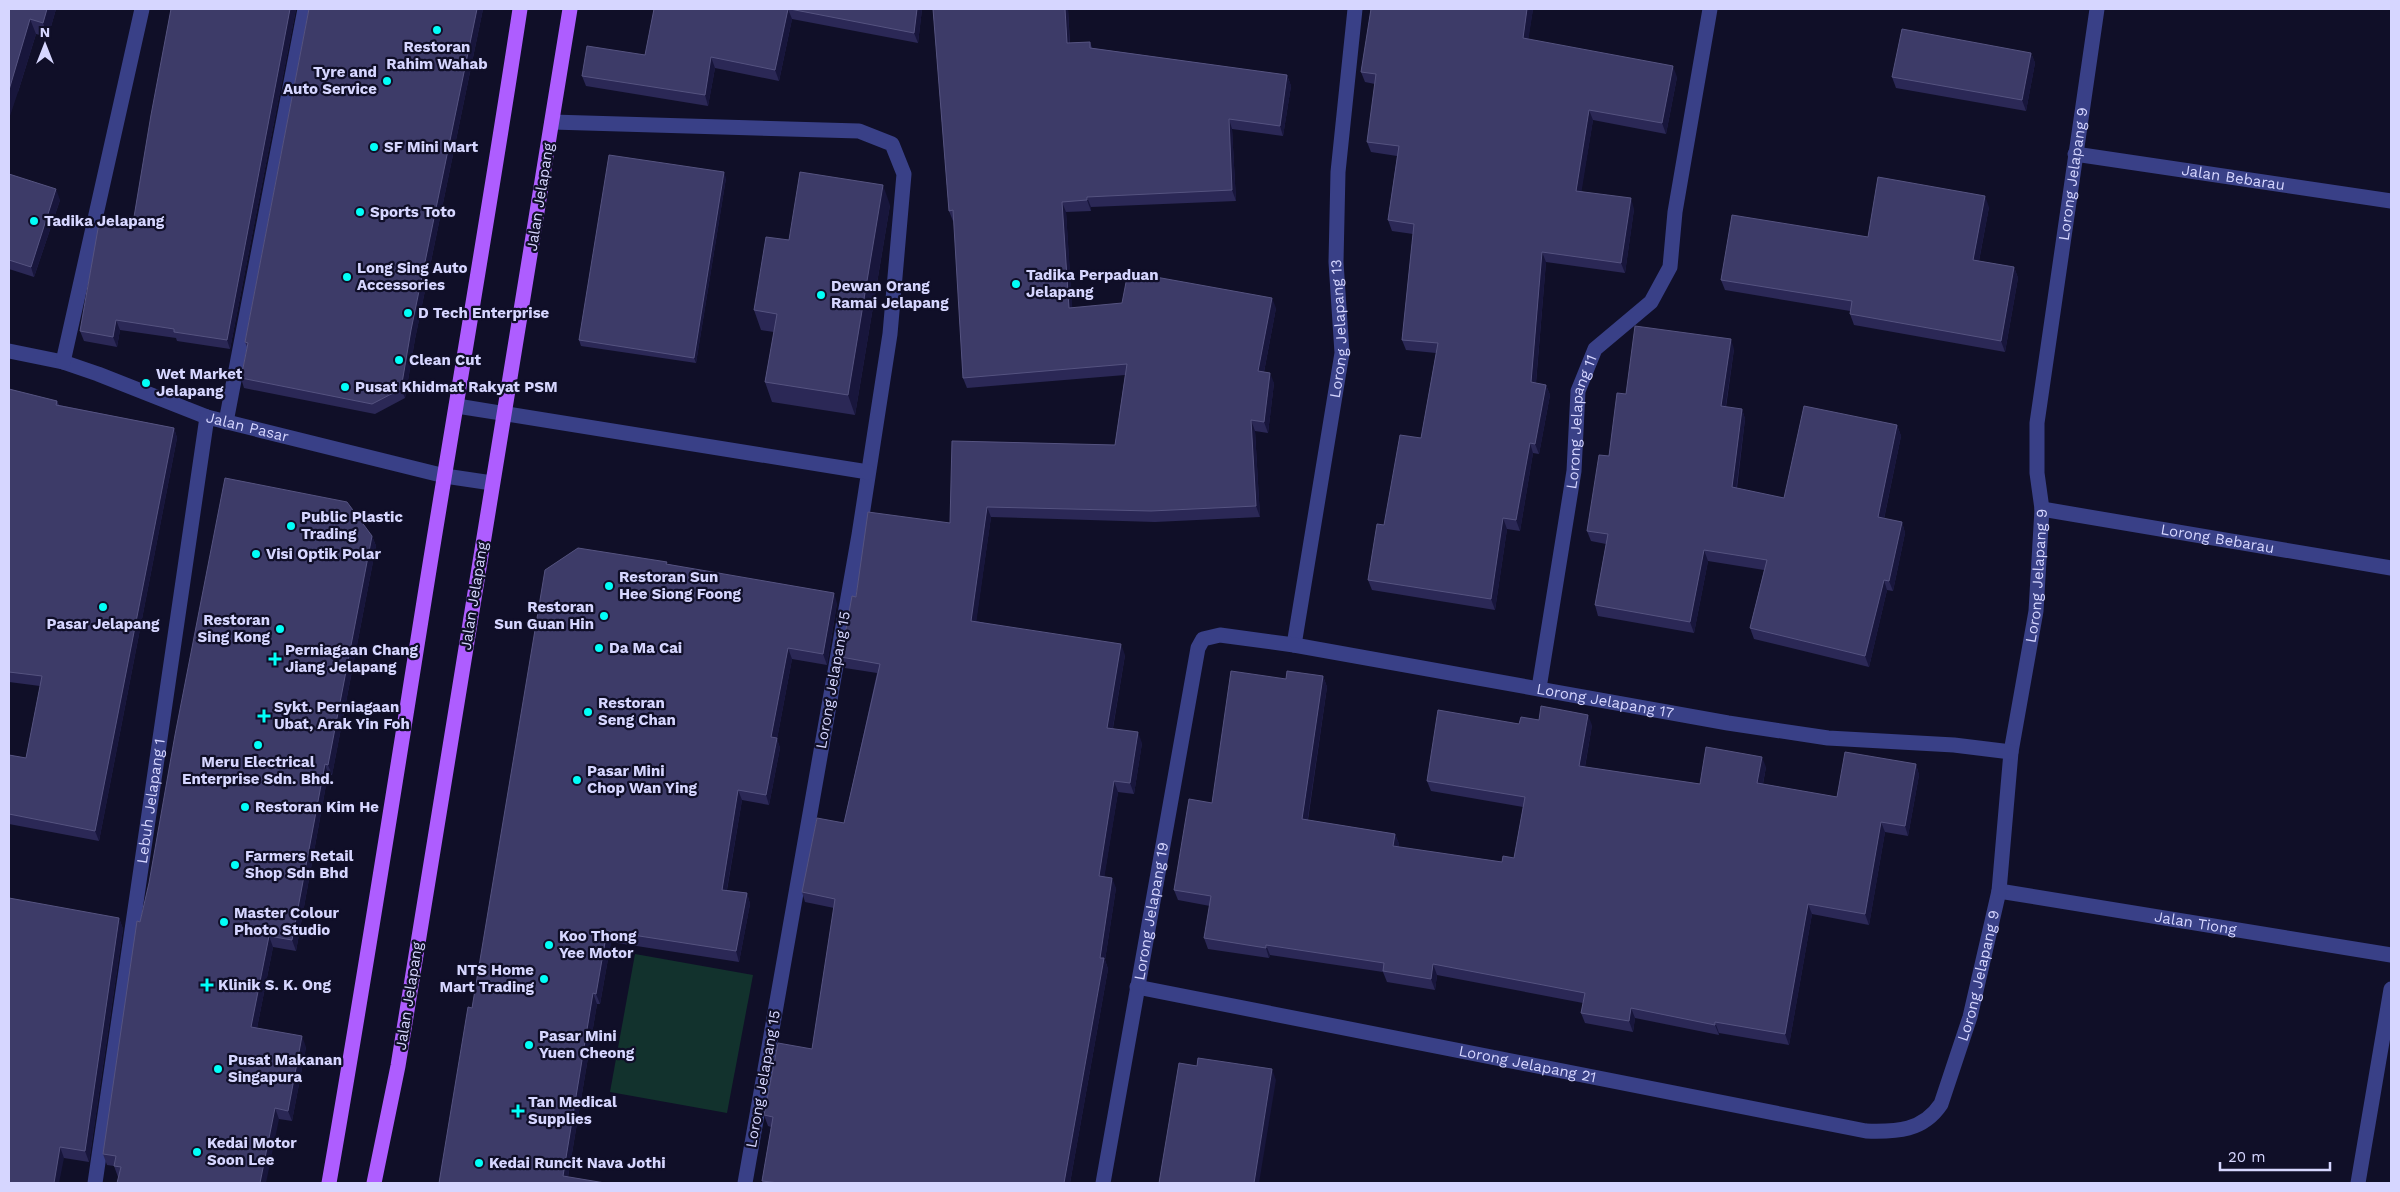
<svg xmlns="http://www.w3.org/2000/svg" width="2400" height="1192" font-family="'Work Sans',sans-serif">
  <rect width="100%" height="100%" fill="#100f28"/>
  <polygon fill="#12322d" points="635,954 753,975 727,1113 610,1092"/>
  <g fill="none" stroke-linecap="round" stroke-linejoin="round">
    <g stroke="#394087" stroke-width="15">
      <polyline points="552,122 859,131 892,144 904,174 890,334 859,535 745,1183"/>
      <path id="s1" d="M2075 154 2391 201"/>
      <path id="s2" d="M9 351 63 362 98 374 207 417 445 476 492 483"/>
      <polyline points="63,362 142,9"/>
      <polyline points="457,406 868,472"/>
      <polyline points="226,422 305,9"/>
      <path id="s3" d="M2042 509 2391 568"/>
      <path id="s4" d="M1294 645 1342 353 1336 262 1338 172 1355 9"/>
      <path id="s5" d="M1539 688 1574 471 1578 391 1595 349 1651 302 1670 267 1675 212 1710 9"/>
      <path id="s6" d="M1999 891 2391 955"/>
      <path id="s7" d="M1137 987 1866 1131C1897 1132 1923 1131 1941 1104L1970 1017 1999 891 2011 752 2036 611 2042 509 2037 473V423L2097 9"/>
      <path id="s8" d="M95 1183 207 417"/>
      <path id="s9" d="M1103 1183 1198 648 1203 639 1220 635 1294 645 1728 723 1828 738 1954 745 2011 752"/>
      <polyline points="2358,1183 2391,989"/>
    </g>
    <g stroke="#ae5dff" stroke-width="15">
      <path d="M329 1183C365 977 397 770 430 564 460 379 492 194 520 9"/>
      <polyline points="374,1183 398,1066 570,9"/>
    </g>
  </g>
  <g fill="#2b2856">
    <polygon points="9,9 56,9 48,37 36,34 18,92"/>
    <polygon points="171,9 296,9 230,349 177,341 176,338 120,330 117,347 84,341 80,331 132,229"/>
    <polygon points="309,9 483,9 415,339 405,398 375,414 244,388 241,378 247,347 245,342"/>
    <polygon points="654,9 922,9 918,43 792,19 779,81 715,68 708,106 586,86 582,76 645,55"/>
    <polygon points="933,9 1068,9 1070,43 1090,42 1092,48 1287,75 1291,86 1283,136 1232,129 1236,201 1091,207 1091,211 1066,212 1072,308 1276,308 1264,372 1274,383 1268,433 1255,431 1260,517 1155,522 991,517 976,621 1125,655 1113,728 1142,743 1134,794 1118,792 1104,877 1116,888 1105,960 1108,969 1070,1183 763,1183 762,1181 771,1127 768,1126 764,1115 812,1049 834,908 805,902 802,892 844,823 877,673 845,668 841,657 856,597 950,523 1115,445 1125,375 967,388 963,378 954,221 953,221 949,211"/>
    <polygon points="1371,9 1533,9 1528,39 1677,77 1666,134 1593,120 1581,191 1634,209 1625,273 1546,262 1536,383 1546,385 1550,395 1539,454 1533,453 1520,531 1507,529 1495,610 1372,590 1368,580 1384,525 1421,438 1436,353 1406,350 1402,340 1413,234 1392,231 1388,220 1397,156 1371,152 1367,142 1375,84 1365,82 1361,72"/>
    <polygon points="2031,53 2035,63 2026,111 1896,88 1892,77"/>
    <polygon points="9,174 60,200 34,277 9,269"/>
    <polygon points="726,178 696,363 581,346 579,340"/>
    <polygon points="890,205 855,415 772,402 765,382 774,332 761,330 754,310"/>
    <polygon points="1989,207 1979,261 2014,267 2018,278 2005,352 1854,325 1850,314 1850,311 1725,290 1721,280 1868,237"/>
    <polygon points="1734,349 1726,407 1742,409 1745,419 1737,488 1784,498 1897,425 1901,436 1884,519 1902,522 1905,533 1893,591 1887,590 1869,667 1754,639 1750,628 1764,570 1708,561 1694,633 1598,616 1595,605 1606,544 1591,541 1587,531 1626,394"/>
    <polygon points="9,389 57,401 59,405 174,428 177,438 99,841 9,824 9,755 26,758 40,686 9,682"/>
    <polygon points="372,536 376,546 332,775 328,774 296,951 273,947 257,1028 306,1047 292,1121 279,1119 118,1177 114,1166 107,1165 103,1154 140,922"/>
    <polygon points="668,564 837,603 827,665 792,659 777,739 780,748 769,805 742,800 727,890 747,893 750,904 739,962 611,942 600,1004 597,1004 568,1177 439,1183 472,1008"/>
    <polygon points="1323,676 1327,687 1308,820 1395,834 1399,844 1398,847 1502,862 1514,858 1523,807 1431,791 1427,781 1519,724 1539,720 1592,725 1585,767 1700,784 1766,767 1763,784 1837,797 1916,764 1919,775 1908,836 1885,832 1869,925 1812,914 1789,1045 1719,1033 1719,1035 1635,1018 1633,1032 1585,1023 1581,1013 1583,1003 1437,975 1435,990 1387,982 1383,972 1270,955 1269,958 1208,949 1204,938 1210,906 1178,900 1174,890 1286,679"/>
    <polygon points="119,918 123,929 89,1162 64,1158 9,1183"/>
  </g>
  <g fill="#18163c">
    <polygon points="47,9 56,9 48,37 43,23"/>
    <polygon points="290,9 296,9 230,349 227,340"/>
    <polygon points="477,9 483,9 415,339 405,398 401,389 411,330"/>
    <polygon points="788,9 792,19 779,81 775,70"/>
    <polygon points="917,9 922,9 918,43 914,33"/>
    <polygon points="1065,9 1068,9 1070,54 1067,43"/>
    <polygon points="1527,9 1533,9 1527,49 1523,38"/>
    <polygon points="30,19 36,34 18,92 9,119 9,90"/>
    <polygon points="2031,53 2035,63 2026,111 2022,100"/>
    <polygon points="711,57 715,68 708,106 705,95"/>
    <polygon points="1673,66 1677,77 1666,134 1662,123"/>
    <polygon points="1287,75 1291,86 1283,136 1280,126"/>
    <polygon points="1589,110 1593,120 1580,201 1576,191"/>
    <polygon points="1229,119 1232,129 1236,201 1232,190"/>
    <polygon points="724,172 726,178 696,363 694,358"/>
    <polygon points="883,185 890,205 855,415 848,395"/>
    <polygon points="56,189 60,200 34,277 31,267"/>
    <polygon points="1985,196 1989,207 1977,271 1973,260"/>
    <polygon points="1087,197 1091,207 1091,211 1087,200"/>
    <polygon points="1631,198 1634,209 1625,273 1621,263"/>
    <polygon points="1062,202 1066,212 1073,318 1069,308"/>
    <polygon points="1542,252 1546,262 1535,393 1531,382"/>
    <polygon points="2014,267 2018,278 2005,352 2001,341"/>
    <polygon points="1272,298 1276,308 1262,382 1258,371"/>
    <polygon points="116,320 120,330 117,347 113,337"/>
    <polygon points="1731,339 1734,349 1724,417 1721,406"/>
    <polygon points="1270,373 1274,383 1268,433 1264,422"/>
    <polygon points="1546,385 1550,395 1539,454 1535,444"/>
    <polygon points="1742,409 1745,419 1735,498 1732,487"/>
    <polygon points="1251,420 1255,431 1260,517 1256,506"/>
    <polygon points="1897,425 1901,436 1882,528 1878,517"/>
    <polygon points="174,428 177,438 99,841 95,831"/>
    <polygon points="1530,443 1533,453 1520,531 1516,520"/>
    <polygon points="987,507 991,517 975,631 971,621"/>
    <polygon points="1503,518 1507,529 1495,610 1491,599"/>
    <polygon points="1902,522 1905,533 1893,591 1889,581"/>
    <polygon points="372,536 376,546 332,775 328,765"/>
    <polygon points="1704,550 1708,561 1694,633 1690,622"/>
    <polygon points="1884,580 1887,590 1869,667 1865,656"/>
    <polygon points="834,593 837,603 827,665 823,654"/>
    <polygon points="1121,644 1125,655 1111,738 1107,728"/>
    <polygon points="788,648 792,659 777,739 780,748 769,805 766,795 771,737"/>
    <polygon points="1323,676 1327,687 1306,830 1302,819"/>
    <polygon points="1588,715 1592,725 1583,777 1579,766"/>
    <polygon points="1138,732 1142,743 1134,794 1130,783"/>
    <polygon points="1762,757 1766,767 1761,793 1757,783"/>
    <polygon points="325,764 328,774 296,951 292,940"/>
    <polygon points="1916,764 1919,775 1908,836 1905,826"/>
    <polygon points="1114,781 1118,792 1103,886 1099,876"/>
    <polygon points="738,790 742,800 725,900 722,890"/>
    <polygon points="1881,822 1885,832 1869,925 1865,914"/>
    <polygon points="1395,834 1399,844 1397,856 1393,846"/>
    <polygon points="1112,878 1116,888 1105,960 1108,969 1070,1183 1064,1183 1100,958"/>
    <polygon points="747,893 750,904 739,962 736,951"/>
    <polygon points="1808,904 1812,914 1789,1045 1785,1034"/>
    <polygon points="119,918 123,929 89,1162 85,1151"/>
    <polygon points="607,931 611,942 600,1004 596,994"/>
    <polygon points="269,936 273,947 255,1038 251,1027"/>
    <polygon points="1266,945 1270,955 1269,958 1266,948"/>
    <polygon points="1433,964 1437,975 1435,990 1431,979"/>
    <polygon points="593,993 597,1004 567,1183 563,1176"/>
    <polygon points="1631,1008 1635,1018 1633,1032 1629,1021"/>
    <polygon points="1715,1022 1719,1033 1719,1035 1715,1025"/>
    <polygon points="302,1036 306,1047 292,1121 288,1111"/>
    <polygon points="1272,1069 1276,1080 1259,1183 1254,1183"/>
    <polygon points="275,1108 279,1119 266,1183 260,1183"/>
    <polygon points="60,1147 64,1158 59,1183 54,1183"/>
  </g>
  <g fill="#3d3b68" stroke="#555380">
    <polygon points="9,9 47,9 43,23 30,19 9,90"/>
    <polygon points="171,9 290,9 227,340 174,332 174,329 116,320 113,337 80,331 99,223 132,229 151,115"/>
    <polygon points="309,9 477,9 411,330 401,389 372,404 241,378 248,343 245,342"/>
    <polygon points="654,9 788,9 775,70 711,57 705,95 582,76 587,46 645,55"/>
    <polygon points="790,9 917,9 914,33"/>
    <polygon points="933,9 1065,9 1067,43 1090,42 1090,48 1287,75 1280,126 1229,119 1232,190 1087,197 1087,200 1062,202 1069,308 1122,303 1128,272 1272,298 1258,371 1270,373 1264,422 1251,420 1256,506 1151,511 987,507 971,621 1121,644 1107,728 1138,732 1130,783 1114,781 1099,876 1112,878 1100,958 1104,958 1064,1183 779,1183 762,1181 773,1117 764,1115 778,1043 812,1049 835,899 802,892 817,818 844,823 880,664 841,657 852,596 856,597 868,512 950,523 952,441 1115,445 1127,364 963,378 953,210 949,211"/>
    <polygon points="1371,9 1527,9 1523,38 1673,66 1662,123 1589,110 1576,191 1631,198 1621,263 1542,252 1531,382 1546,385 1535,444 1530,443 1516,520 1503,518 1491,599 1368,580 1377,524 1384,525 1400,435 1421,438 1438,343 1402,340 1414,224 1388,220 1399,146 1367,142 1376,74 1361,72"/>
    <polygon points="1902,29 2031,53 2022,100 1892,77"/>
    <polygon points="609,155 724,172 694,358 579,340"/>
    <polygon points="800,172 883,185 848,395 765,382 777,314 754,310 766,237 789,240"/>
    <polygon points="9,174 56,189 31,267 9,260"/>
    <polygon points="1878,177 1985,196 1973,260 2014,267 2001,341 1850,314 1852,301 1721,280 1732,215 1868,237"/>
    <polygon points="1635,326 1731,339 1721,406 1742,409 1732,487 1784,498 1804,406 1897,425 1878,517 1902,522 1889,581 1884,580 1865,656 1750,628 1767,560 1704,550 1690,622 1595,605 1608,534 1587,531 1599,455 1609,456 1617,393 1626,394"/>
    <polygon points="9,389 57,401 56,405 174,428 95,831 9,814 9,755 26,758 42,676 9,672"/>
    <polygon points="225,478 347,502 372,536 328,765 325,764 292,940 269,936 251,1027 302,1036 288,1111 275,1108 260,1183 117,1183 121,1167 114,1166 116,1156 103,1154 137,921 140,922 149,883 175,735"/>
    <polygon points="578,548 667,562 666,564 834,593 823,654 788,648 771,737 777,738 766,795 738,790 722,890 747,893 736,951 607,931 596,994 593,993 563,1176 605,1183 439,1183 468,1007 472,1008 545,570"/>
    <polygon points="1231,671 1286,679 1287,671 1323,676 1302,819 1395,834 1393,846 1502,862 1503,856 1514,858 1525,797 1427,781 1438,710 1519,724 1521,717 1539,720 1541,706 1588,715 1579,766 1700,784 1706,747 1762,757 1757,783 1837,797 1845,752 1916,764 1905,826 1881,822 1865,914 1808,904 1785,1034 1715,1022 1715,1025 1631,1008 1629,1021 1581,1013 1585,993 1433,964 1431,979 1383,971 1384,963 1266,945 1266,948 1204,938 1211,896 1174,890 1189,799 1212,803"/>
    <polygon points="9,898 119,918 85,1151 60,1147 54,1183 9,1183"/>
    <polygon points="1198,1058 1272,1069 1254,1183 1159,1183 1179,1063 1197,1066"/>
  </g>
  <g fill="#02fff8" stroke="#100f28" stroke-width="2">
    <circle cx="437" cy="30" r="5"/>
    <circle cx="387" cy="81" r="5"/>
    <circle cx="374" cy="147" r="5"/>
    <circle cx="360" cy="212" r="5"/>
    <circle cx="34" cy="221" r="5"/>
    <circle cx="347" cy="277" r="5"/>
    <circle cx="1016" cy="284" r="5"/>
    <circle cx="821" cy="295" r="5"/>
    <circle cx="408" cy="313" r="5"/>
    <circle cx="399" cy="360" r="5"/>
    <circle cx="146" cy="383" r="5"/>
    <circle cx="345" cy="387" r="5"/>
    <circle cx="291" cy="526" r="5"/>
    <circle cx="256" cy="554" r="5"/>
    <circle cx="609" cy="586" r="5"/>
    <circle cx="103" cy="607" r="5"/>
    <circle cx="604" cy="616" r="5"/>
    <circle cx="280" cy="629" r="5"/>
    <circle cx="599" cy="648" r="5"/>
    <path d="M272.5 651.5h5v5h5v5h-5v5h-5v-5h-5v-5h5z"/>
    <circle cx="588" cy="712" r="5"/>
    <path d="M261.5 708.5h5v5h5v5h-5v5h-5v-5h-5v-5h5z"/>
    <circle cx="258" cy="745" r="5"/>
    <circle cx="577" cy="780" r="5"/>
    <circle cx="245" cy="807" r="5"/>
    <circle cx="235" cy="865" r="5"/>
    <circle cx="224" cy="922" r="5"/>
    <circle cx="549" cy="945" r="5"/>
    <circle cx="544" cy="979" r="5"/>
    <path d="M204.5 977.5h5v5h5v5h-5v5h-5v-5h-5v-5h5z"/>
    <circle cx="529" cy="1045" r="5"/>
    <circle cx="218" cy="1069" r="5"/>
    <path d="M515.5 1103.5h5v5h5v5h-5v5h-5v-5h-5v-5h5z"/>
    <circle cx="197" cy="1152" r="5"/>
    <circle cx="479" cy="1163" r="5"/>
  </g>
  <g text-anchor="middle" stroke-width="4.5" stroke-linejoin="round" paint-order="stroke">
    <g font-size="15" font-weight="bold" fill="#d6d6ff" stroke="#100f28" text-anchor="start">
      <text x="437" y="52" text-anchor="middle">Restoran<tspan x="437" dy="17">Rahim Wahab</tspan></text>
      <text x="377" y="77" text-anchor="end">Tyre and<tspan x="377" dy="17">Auto Service</tspan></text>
      <text x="384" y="152">SF Mini Mart</text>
      <text x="370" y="217">Sports Toto</text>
      <text x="44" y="226">Tadika Jelapang</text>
      <text x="357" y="273">Long Sing Auto<tspan x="357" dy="17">Accessories</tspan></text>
      <text x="1026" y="280">Tadika Perpaduan<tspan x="1026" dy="17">Jelapang</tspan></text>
      <text x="831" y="291">Dewan Orang<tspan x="831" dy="17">Ramai Jelapang</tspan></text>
      <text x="418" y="318">D Tech Enterprise</text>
      <text x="409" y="365">Clean Cut</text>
      <text x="156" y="379">Wet Market<tspan x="156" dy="17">Jelapang</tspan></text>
      <text x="355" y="392">Pusat Khidmat Rakyat PSM</text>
      <text x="301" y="522">Public Plastic<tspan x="301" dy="17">Trading</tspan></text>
      <text x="266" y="559">Visi Optik Polar</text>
      <text x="619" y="582">Restoran Sun<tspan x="619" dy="17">Hee Siong Foong</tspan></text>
      <text x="594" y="612" text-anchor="end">Restoran<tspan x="594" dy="17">Sun Guan Hin</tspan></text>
      <text x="270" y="625" text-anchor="end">Restoran<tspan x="270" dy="17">Sing Kong</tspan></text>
      <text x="103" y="629" text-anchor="middle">Pasar Jelapang</text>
      <text x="609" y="653">Da Ma Cai</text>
      <text x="285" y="655">Perniagaan Chang<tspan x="285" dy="17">Jiang Jelapang</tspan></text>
      <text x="598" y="708">Restoran<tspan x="598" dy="17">Seng Chan</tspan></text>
      <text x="274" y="712">Sykt. Perniagaan<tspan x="274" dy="17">Ubat, Arak Yin Foh</tspan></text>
      <text x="258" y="767" text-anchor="middle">Meru Electrical<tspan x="258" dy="17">Enterprise Sdn. Bhd.</tspan></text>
      <text x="587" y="776">Pasar Mini<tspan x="587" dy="17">Chop Wan Ying</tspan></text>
      <text x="255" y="812">Restoran Kim He</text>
      <text x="245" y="861">Farmers Retail<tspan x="245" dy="17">Shop Sdn Bhd</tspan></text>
      <text x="234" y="918">Master Colour<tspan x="234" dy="17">Photo Studio</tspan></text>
      <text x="559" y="941">Koo Thong<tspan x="559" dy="17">Yee Motor</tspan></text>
      <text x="534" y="975" text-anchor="end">NTS Home<tspan x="534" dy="17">Mart Trading</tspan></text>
      <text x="218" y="990">Klinik S. K. Ong</text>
      <text x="539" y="1041">Pasar Mini<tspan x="539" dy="17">Yuen Cheong</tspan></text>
      <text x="228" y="1065">Pusat Makanan<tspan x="228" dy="17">Singapura</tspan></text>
      <text x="528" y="1107">Tan Medical<tspan x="528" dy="17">Supplies</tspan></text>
      <text x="207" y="1148">Kedai Motor<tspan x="207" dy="17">Soon Lee</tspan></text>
      <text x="489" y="1168">Kedai Runcit Nava Jothi</text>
    </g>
    <g font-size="15" fill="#d6d6ff" stroke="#100f28">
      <text dy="5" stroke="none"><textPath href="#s7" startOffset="1771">Lorong Jelapang 9</textPath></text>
      <text dy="5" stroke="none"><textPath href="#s1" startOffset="160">Jalan Bebarau</textPath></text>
      <text transform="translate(540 197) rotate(-81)" y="5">Jalan Jelapang</text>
      <text dy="5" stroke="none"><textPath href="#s4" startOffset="320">Lorong Jelapang 13</textPath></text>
      <text dy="5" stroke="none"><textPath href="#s5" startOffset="270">Lorong Jelapang 11</textPath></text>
      <text dy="5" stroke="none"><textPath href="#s2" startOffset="251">Jalan Pasar</textPath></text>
      <text dy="5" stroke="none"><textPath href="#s3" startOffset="178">Lorong Bebarau</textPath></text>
      <text dy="5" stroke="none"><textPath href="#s7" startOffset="1366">Lorong Jelapang 9</textPath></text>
      <text transform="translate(474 596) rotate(-81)" y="5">Jalan Jelapang</text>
      <text transform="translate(833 680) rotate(-80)" y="5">Lorong Jelapang 15</text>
      <text dy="5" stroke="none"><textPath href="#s9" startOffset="962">Lorong Jelapang 17</textPath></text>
      <text dy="5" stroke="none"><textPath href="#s8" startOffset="386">Lebuh Jelapang 1</textPath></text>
      <text dy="5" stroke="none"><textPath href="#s9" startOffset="276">Lorong Jelapang 19</textPath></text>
      <text dy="5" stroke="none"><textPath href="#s6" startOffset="199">Jalan Tiong</textPath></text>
      <text dy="5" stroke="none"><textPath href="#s7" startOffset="961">Lorong Jelapang 9</textPath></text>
      <text transform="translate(409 996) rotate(-81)" y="5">Jalan Jelapang</text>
      <text dy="5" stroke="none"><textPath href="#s7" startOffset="398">Lorong Jelapang 21</textPath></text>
      <text transform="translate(763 1079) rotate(-80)" y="5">Lorong Jelapang 15</text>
    </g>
  </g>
  <rect width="2400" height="1192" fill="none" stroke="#d6d6ff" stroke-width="20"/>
  <g transform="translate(45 45)" stroke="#100f28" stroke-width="4" paint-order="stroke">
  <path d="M0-4L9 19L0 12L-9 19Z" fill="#d6d6ff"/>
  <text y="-8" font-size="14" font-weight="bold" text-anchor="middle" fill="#d6d6ff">N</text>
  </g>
  <path d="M2220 1162v8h110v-8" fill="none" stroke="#d6d6ff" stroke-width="2.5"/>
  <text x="2228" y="1162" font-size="15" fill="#d6d6ff" stroke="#100f28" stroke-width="4" paint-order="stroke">20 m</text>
</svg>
